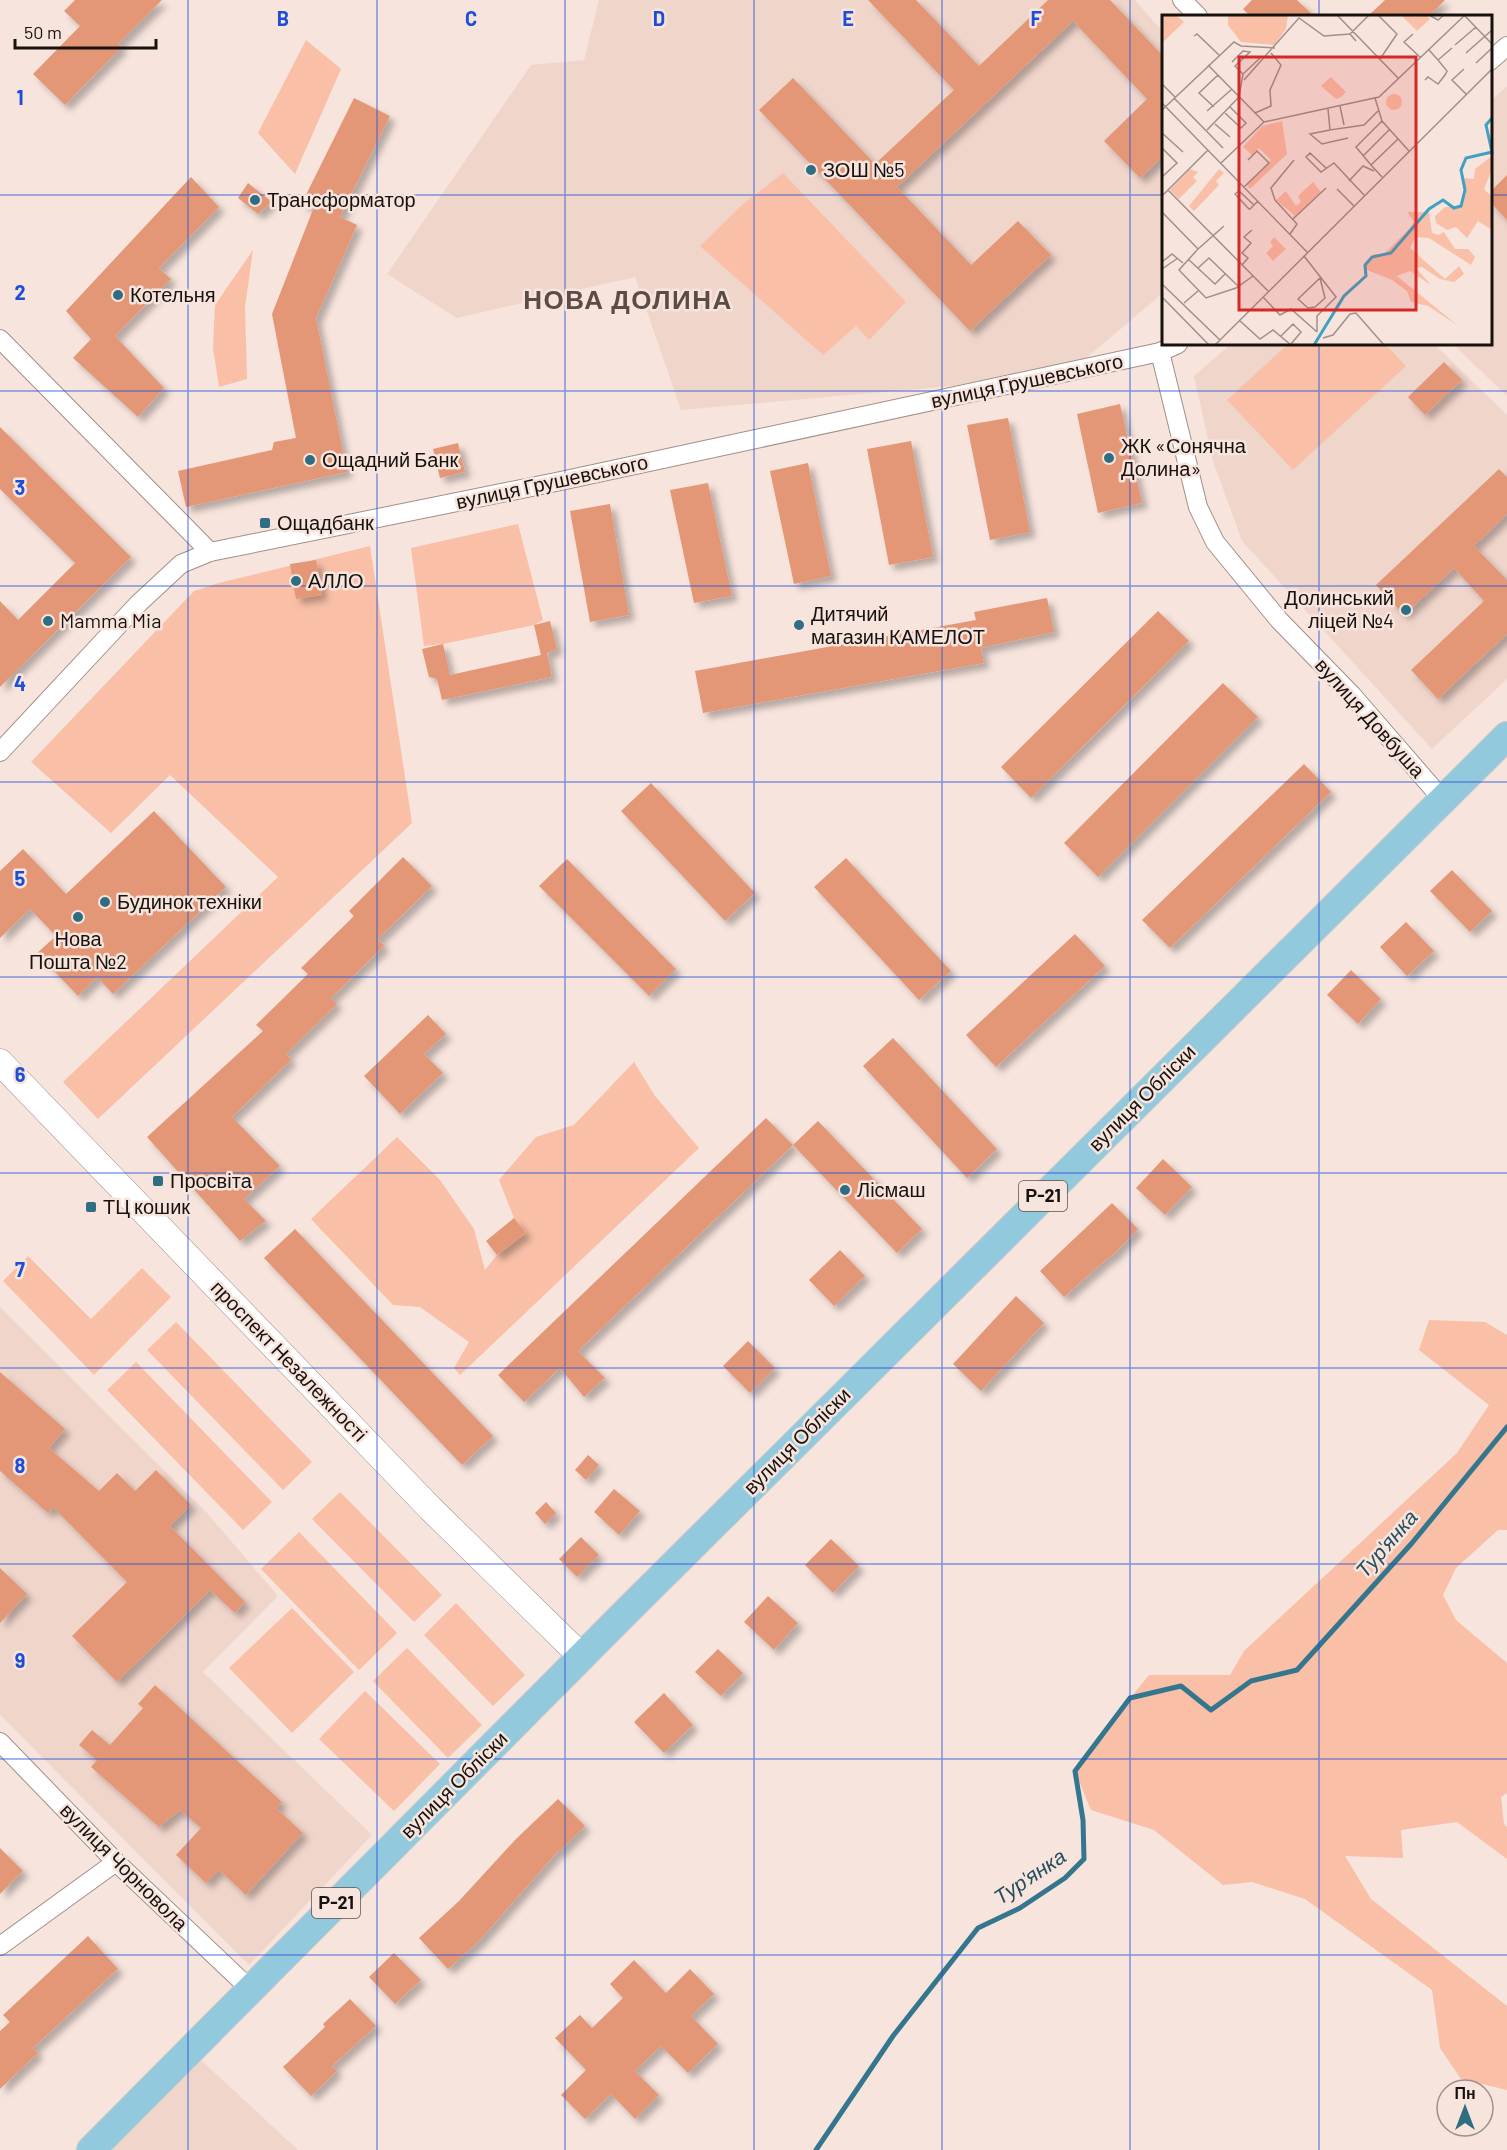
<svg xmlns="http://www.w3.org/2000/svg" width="1507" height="2150" font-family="Barlow,sans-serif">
  <defs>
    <filter id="shadow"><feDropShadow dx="5.5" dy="5.5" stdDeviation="3" flood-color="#0004"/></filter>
  </defs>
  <rect width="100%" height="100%" fill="#f7e4dd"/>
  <g fill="#f0d5cb">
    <polygon points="599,0 1135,0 1163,32 1163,293 1065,376 681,410 635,277 457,318 387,274 531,65 584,60"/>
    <polygon points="1507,86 1507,396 1453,344 1490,344 1491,101"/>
    <polygon points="1231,344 1434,344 1507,415 1507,679 1432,749 1242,541 1213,461 1194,376"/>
    <polygon points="0,1307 207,1513 278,1596 203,1672 372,1835 249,1965 0,1715"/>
    <polygon points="200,2059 298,2150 109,2150"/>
  </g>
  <g fill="#f9bfa7">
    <polygon points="306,40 341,69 295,174 258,133"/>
    <polygon points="783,173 906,302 869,340 856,326 823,355 700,246 742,205"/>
    <polygon points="253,250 245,307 247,379 219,387 213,348 215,305"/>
    <polygon points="1288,344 1385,344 1406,366 1293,470 1227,400"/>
    <polygon points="518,524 543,620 534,625 443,644 424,646 411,548"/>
    <polygon points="370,546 412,823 98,1119 63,1082 278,877 170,775 111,833 31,762 194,591 219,583"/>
    <polygon points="634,1062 655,1096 699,1148 460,1375 454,1368 469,1342 420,1307 393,1305 311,1219 397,1137 440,1180 474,1229 485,1270 497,1255 526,1233 514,1218 499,1180 536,1137 574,1125"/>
    <polygon points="28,1256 91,1319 142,1268 171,1297 94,1375 3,1281"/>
    <polygon points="1429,1320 1485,1322 1507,1335 1507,1530 1498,1530 1456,1568 1443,1595 1456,1620 1507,1663 1507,1793 1501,1797 1504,1824 1507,1827 1507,1859 1457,1822 1401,1830 1403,1858 1345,1856 1371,1899 1507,2006 1507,2090 1461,2079 1440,2048 1432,1990 1305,1899 1252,1882 1223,1885 1154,1830 1091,1810 1075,1771 1107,1727 1149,1675 1230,1675 1244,1651 1457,1453 1489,1405 1419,1350"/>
    <polygon points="176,1322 312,1462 283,1490 147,1350"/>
    <polygon points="136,1362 272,1502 243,1530 107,1390"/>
    <polygon points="340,1492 442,1595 414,1622 312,1519"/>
    <polygon points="299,1532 397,1633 359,1670 261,1569"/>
    <polygon points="456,1603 525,1675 493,1706 424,1635"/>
    <polygon points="292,1608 354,1672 292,1733 229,1668"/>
    <polygon points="407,1648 482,1725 448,1758 373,1681"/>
    <polygon points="365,1691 440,1764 394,1811 319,1739"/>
  </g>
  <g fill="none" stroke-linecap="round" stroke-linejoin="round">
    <polyline stroke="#33768e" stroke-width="5" points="816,2150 893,2036 978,1928 1020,1908 1065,1878 1084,1859 1083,1820 1075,1771 1130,1698 1181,1686 1211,1710 1251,1681 1297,1670 1412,1543 1507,1427"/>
  </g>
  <g fill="#e49776" filter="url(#shadow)">
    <polygon points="75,0 162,0 118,44 122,47 65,105 33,74 80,26 64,11"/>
    <polygon points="868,0 916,0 979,66 1048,0 1110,0 1164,57 1164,155 1140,178 1104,141 1147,99 1073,21 897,187 971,265 1018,221 1051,255 970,331 759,110 793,78 875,164 954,90"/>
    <polygon points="1252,0 1297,0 1314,16 1250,16 1243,9"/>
    <polygon points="1385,0 1445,0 1429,16 1368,16"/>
    <polygon points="354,98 390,116 340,217 357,225 316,318 347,472 186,507 178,471 272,450 274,442 296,438 272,314 314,207 301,205"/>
    <polygon points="1507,175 1507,220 1491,203 1491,191"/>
    <polygon points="191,177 219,207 159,268 171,279 115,336 164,388 138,417 73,358 91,339 66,311"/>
    <polygon points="248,183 272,202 258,214 238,198"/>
    <polygon points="1444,362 1462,380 1425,415 1408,397"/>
    <polygon points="1120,404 1142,503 1098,513 1077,414"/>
    <polygon points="1008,418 1030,532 990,540 967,425"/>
    <polygon points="0,427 131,557 0,687 0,601 18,620 75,563 0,489"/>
    <polygon points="911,441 933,557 889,565 867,449"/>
    <polygon points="458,443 465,472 440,478 433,449"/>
    <polygon points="808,463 831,576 794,584 770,471"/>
    <polygon points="1499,469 1507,477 1507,514 1474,546 1507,580 1507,634 1438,699 1411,670 1484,601 1454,568 1404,615 1376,585"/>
    <polygon points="708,483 732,596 694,603 670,490"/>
    <polygon points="610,504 629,615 590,622 570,511"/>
    <polygon points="316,560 322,595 296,599 290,564"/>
    <polygon points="1047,598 1054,632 981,648 984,663 703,713 695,671 976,620 974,612"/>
    <polygon points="1158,611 1189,641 1031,798 1001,767"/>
    <polygon points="550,621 557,649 547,653 552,677 442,700 437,679 429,677 422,649 443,644 450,675 541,655 534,625"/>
    <polygon points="1223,683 1258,717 1098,877 1064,843"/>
    <polygon points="1304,764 1331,792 1170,948 1142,920"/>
    <polygon points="651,783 755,893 725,921 621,811"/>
    <polygon points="154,811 226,887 113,994 97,977 78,996 37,953 56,936 30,909 0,938 0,871 23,849 66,894"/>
    <polygon points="403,857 432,886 378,939 384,946 331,998 337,1004 286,1054 291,1060 232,1117 280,1166 244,1199 266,1221 240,1241 147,1137 263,1031 256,1025 308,974 301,968 354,916 349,911"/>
    <polygon points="846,858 951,971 919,1000 814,887"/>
    <polygon points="567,859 676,969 649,996 539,886"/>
    <polygon points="1452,870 1492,911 1470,932 1430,891"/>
    <polygon points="1406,922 1434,951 1407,976 1380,947"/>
    <polygon points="1075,934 1105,966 996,1067 966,1035"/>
    <polygon points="1351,970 1381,999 1358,1024 1327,995"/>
    <polygon points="428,1015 446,1034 424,1054 443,1073 400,1114 364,1076"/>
    <polygon points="893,1038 997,1149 967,1178 863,1066"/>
    <polygon points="766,1118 793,1145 578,1351 605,1378 584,1397 560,1368 524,1402 498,1375"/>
    <polygon points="818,1121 922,1229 897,1253 793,1145"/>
    <polygon points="1163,1159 1192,1187 1165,1215 1136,1188"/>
    <polygon points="1112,1203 1138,1229 1110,1258 1109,1257 1064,1297 1040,1271"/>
    <polygon points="514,1218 526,1233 497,1255 486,1241"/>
    <polygon points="295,1229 493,1436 462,1465 264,1258"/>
    <polygon points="840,1250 865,1276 834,1306 809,1280"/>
    <polygon points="1016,1296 1044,1323 981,1391 953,1364"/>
    <polygon points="748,1341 775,1368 750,1393 723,1366"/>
    <polygon points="0,1372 65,1429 49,1448 99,1491 117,1473 135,1491 156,1470 191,1505 170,1526 245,1602 235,1613 210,1590 117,1682 72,1636 127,1582 53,1507 48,1513 0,1471"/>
    <polygon points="588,1455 599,1465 586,1480 575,1470"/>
    <polygon points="614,1489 640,1511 619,1535 594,1512"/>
    <polygon points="546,1502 556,1513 545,1524 535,1513"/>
    <polygon points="581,1537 599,1555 577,1577 559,1559"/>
    <polygon points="831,1539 859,1566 833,1593 805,1565"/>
    <polygon points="0,1568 27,1594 0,1623"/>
    <polygon points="768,1596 798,1623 774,1650 744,1622"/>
    <polygon points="718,1649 743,1673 721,1696 695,1672"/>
    <polygon points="155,1685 282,1802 276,1808 303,1833 246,1895 219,1870 206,1883 176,1855 201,1828 180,1810 159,1827 91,1767 97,1760 79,1745 92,1730 110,1745 143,1708 138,1704"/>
    <polygon points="664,1693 693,1725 664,1753 634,1722"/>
    <polygon points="558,1799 585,1826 559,1852 558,1851 479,1941 448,1969 419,1938 459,1901 516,1839"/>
    <polygon points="0,1848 23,1871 0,1894"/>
    <polygon points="88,1936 118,1969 33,2048 38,2053 0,2089 0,2031 10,2022 3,2015"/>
    <polygon points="394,1953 421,1980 395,2004 369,1977"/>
    <polygon points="634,1960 666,1993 690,1969 714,1994 691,2016 718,2044 688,2073 661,2046 635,2071 659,2095 635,2119 611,2094 585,2119 561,2095 586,2070 555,2038 580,2015 592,2028 623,1998 610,1984"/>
    <polygon points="350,1999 376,2026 332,2066 337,2071 311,2096 283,2067 325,2027 323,2024"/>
  </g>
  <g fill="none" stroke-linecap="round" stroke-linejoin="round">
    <defs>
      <g id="street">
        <polyline points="1182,0 1198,16"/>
        <polyline points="1490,61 1507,46"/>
        <polyline points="0,339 210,552"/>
        <polyline points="1160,352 1198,507 1215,542 1279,620 1352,695 1443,800"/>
        <polyline points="0,752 139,603 181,564 210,552 556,482 1160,352 1178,344"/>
        <polyline points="0,1742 116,1862 250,1989"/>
        <polyline points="0,1946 116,1862"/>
      </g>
      <polyline id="secondary" points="0,1062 430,1508 582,1657"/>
      <polyline id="primary" points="91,2150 624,1614 1507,736"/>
    </defs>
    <use href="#street" stroke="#a08f88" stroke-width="20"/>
    <use href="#secondary" stroke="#a08f88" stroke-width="27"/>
    <use href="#primary" stroke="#cccbca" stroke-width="30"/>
    <use href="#street" stroke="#fff" stroke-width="18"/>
    <use href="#secondary" stroke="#fff" stroke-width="26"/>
    <use href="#primary" stroke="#93c9dd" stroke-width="28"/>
  </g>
  <path fill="none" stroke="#1d4ed8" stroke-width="1.5" stroke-opacity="0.55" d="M188 0V2150M377 0V2150M565 0V2150M754 0V2150M942 0V2150M1130 0V2150M1319 0V16M0 195H1164M1490 195H1507M1319 344V2150M0 391H1507M0 586H1507M0 782H1507M0 977H1507M0 1173H1507M0 1368H1507M0 1564H1507M0 1759H1507M0 1955H1507"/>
  <g fill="#2f6d83" stroke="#f7e4dd" stroke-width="2">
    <circle cx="811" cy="170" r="6"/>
    <circle cx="255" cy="200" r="6"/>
    <circle cx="118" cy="295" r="6"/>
    <circle cx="1109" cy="458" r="6"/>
    <circle cx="310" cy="460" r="6"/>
    <rect x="259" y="517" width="12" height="12" rx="3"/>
    <circle cx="296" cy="581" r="6"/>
    <circle cx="1406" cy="610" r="6"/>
    <circle cx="48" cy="621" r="6"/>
    <circle cx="799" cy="625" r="6"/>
    <circle cx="105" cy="902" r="6"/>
    <circle cx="78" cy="917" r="6"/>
    <rect x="152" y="1175" width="12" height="12" rx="3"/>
    <circle cx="845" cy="1190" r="6"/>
    <rect x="85" y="1201" width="12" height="12" rx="3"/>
  </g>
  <g text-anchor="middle" stroke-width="5" stroke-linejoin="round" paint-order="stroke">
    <g fill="#f7e4dd" stroke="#5b514d" stroke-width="1.5">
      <rect x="1019" y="1181" width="48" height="30" rx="4.5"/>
      <rect x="312" y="1888" width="48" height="30" rx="4.5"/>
    </g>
    <g font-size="18" font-weight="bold" fill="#18120f">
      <text x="1043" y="1202">Р-21</text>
      <text x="336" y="1909">Р-21</text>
    </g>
    <g font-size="20" fill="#18120f" stroke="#f7e4dd" text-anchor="start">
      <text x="823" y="177">ЗОШ №5</text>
      <text x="267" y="207">Трансформатор</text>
      <text x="130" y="302">Котельня</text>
      <text x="1121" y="453">ЖК «Сонячна<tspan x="1121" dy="23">Долина»</tspan></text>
      <text x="322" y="467">Ощадний Банк</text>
      <text x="277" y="530">Ощадбанк</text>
      <text x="308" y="588">АЛЛО</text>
      <text x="1394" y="605" text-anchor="end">Долинський<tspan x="1394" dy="23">ліцей №4</tspan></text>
      <text x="811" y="621">Дитячий<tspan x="811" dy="23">магазин КАМЕЛОТ</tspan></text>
      <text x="60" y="628">Mamma Mia</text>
      <text x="117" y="909">Будинок техніки</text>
      <text x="78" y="946" text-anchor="middle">Нова<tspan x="78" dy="23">Пошта №2</tspan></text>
      <text x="170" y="1188">Просвіта</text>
      <text x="857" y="1197">Лісмаш</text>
      <text x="103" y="1214">ТЦ кошик</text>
    </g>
    <g font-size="20" fill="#18120f" stroke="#f7e4dd">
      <text transform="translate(1027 381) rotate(-12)" y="7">вулиця Грушевського</text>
      <text transform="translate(552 482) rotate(-12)" y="7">вулиця Грушевського</text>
      <text transform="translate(1370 718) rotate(48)" y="7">вулиця Довбуша</text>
      <text transform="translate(1142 1098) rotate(-45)" y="7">вулиця Обліски</text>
      <text transform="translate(289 1361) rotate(46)" y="7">проспект Незалежності</text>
      <text transform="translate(797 1441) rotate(-45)" y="7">вулиця Обліски</text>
      <text transform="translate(454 1785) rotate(-45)" y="7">вулиця Обліски</text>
      <text transform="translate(124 1867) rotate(45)" y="7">вулиця Чорновола</text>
    </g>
    <g font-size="21" font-style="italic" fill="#244e5d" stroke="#f7e4dd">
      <text transform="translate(1387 1544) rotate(-49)" y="7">Тур'янка</text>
      <text transform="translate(1030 1877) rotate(-34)" y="7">Тур'янка</text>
    </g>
    <g font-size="26" font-weight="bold" letter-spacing="1.5" fill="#5b4c46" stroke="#f7e4dd">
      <text x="628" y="309">НОВА ДОЛИНА</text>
    </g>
  </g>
  <g transform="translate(1162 15)">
    <rect width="330" height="330" fill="#f7e4dd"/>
    <path d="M0 0H14L22 7 0 28ZM66 0H126L124 14 112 30 79 27 66 10ZM239 0H264L268 4 255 16ZM169 62 184 77 179 82 174 84 159 71ZM224 87a8 8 0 1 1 16 0a8 8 0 1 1-16 0ZM120 106 125 139 88 174 84 169 109 145 97 133 90 140 81 132 100 111ZM330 141V154L322 174 330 182V215L316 206 305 223 294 212 285 215 274 208 273 201 283 192 299 191 304 178 301 163 312 164 313 154ZM28 154 36 157 31 162 35 166 17 184 8 175ZM57 154 62 158 54 166 57 170 32 196 27 191ZM151 167 159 177 131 204 132 200 114 185 124 176 134 191 139 187 136 181ZM245 197H267L270 218 276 220 282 217 293 234H306L313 242 309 250 267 223 253 222 248 233 283 264 297 251 302 259 292 267 278 264 260 252 254 253 269 270 248 256 235 261 295 310 266 291 249 287 245 276 230 265 205 255 203 250 212 239H222L248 213 252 207ZM112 222 124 234 111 246 104 238 111 231 108 227Z" fill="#f9bfa7"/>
    <path fill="none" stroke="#3ea1c4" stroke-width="3" d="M152 330 182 281 204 261 203 250 210 242 229 238 267 194 281 185 292 193 299 191 303 175 299 155 304 143 330 137 324 110 330 103"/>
    <path fill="none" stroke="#9e908b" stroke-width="1.5" d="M175 0 237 64M216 0 235 19 218 44M267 0 276 5 282 0M302 0 330 29M251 19 242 27 259 43M32 21 35 19 57 40M194 26 188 19 207 0M293 30 314 12M267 35 276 45 290 33M304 38 330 15M70 47 81 36 88 37 73 51 81 59M314 48 330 33M46 50 102 107M302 54 290 65 304 79M82 65 137 3 162 21 188 19M263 65 266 62 276 69 283 60 285 56 276 45M0 69 13 82M12 83 61 133M213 83 220 106 247 136M0 88 145 237M178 91 182 110M52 92 37 78 56 60M166 94 168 115 202 110 216 96M0 95 72 27 79 31 113 33M45 96 70 74M63 98 79 113 84 108 68 92M93 98 109 91 108 75 119 50 109 38M53 109 68 122M45 115 77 82 81 59 98 43M168 115 148 119 160 129 186 123M0 118 21 137M0 133 15 148 0 162M201 141 227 115M59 148 102 107 217 82 303 0M209 150 194 132 220 106M164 153 148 138 144 142 159 157 172 148 202 180M220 162 209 150 236 124M187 166 201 151 212 156M82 172 107 148 95 136 86 145M175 174 192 191M6 175 106 276M0 181 46 135M92 190 77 176 73 179 87 194H88L96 186M0 197 36 234 62 211M131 204 164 173M128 219 135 209 113 185 109 173 132 145M36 234 17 255 44 283 74 273 91 261M142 241 174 282 155 301V317M26 244 53 269 63 259M0 247 10 239 21 248M80 250 86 243 80 238 89 228 82 222 90 215M36 253 47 243 76 271M0 254 16 243M158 263 163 283 153 292 146 293 136 284ZM0 269 58 325M0 282 47 330M101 282 118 300 129 294 155 317M22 288 36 276M77 305 98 324 111 315 129 330M119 321 131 309 139 317 129 329M161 323 171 320 188 299 194 298 222 330M53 330 330 54"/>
    <path fill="#d62828" fill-opacity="0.15" stroke="#d62828" stroke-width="3" d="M77 42H254V295H77Z"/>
    <rect width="330" height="330" fill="none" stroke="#18120f" stroke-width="3"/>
  </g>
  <g font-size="20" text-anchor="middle" font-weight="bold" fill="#1d4ed8" stroke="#f7e4dd" stroke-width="5" stroke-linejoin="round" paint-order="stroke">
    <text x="283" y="26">B</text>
    <text x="471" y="26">C</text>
    <text x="659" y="26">D</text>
    <text x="848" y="26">E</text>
    <text x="1036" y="26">F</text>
    <text x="20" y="105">1</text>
    <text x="20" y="300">2</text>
    <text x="20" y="495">3</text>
    <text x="20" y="691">4</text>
    <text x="20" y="886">5</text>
    <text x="20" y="1082">6</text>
    <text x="20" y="1277">7</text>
    <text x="20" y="1473">8</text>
    <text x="20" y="1668">9</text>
  </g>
  <g transform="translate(1465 2108)"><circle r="28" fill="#f7e4dd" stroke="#9e908b" stroke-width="1.5"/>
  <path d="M0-4.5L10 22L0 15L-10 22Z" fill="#2f6d83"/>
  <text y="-9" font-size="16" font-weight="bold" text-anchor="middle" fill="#18120f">Пн</text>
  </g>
  <path d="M15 39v9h141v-9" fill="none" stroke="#18120f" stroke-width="3"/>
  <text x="24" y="39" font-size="18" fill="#18120f" stroke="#f7e4dd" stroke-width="4.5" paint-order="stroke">50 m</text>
</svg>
